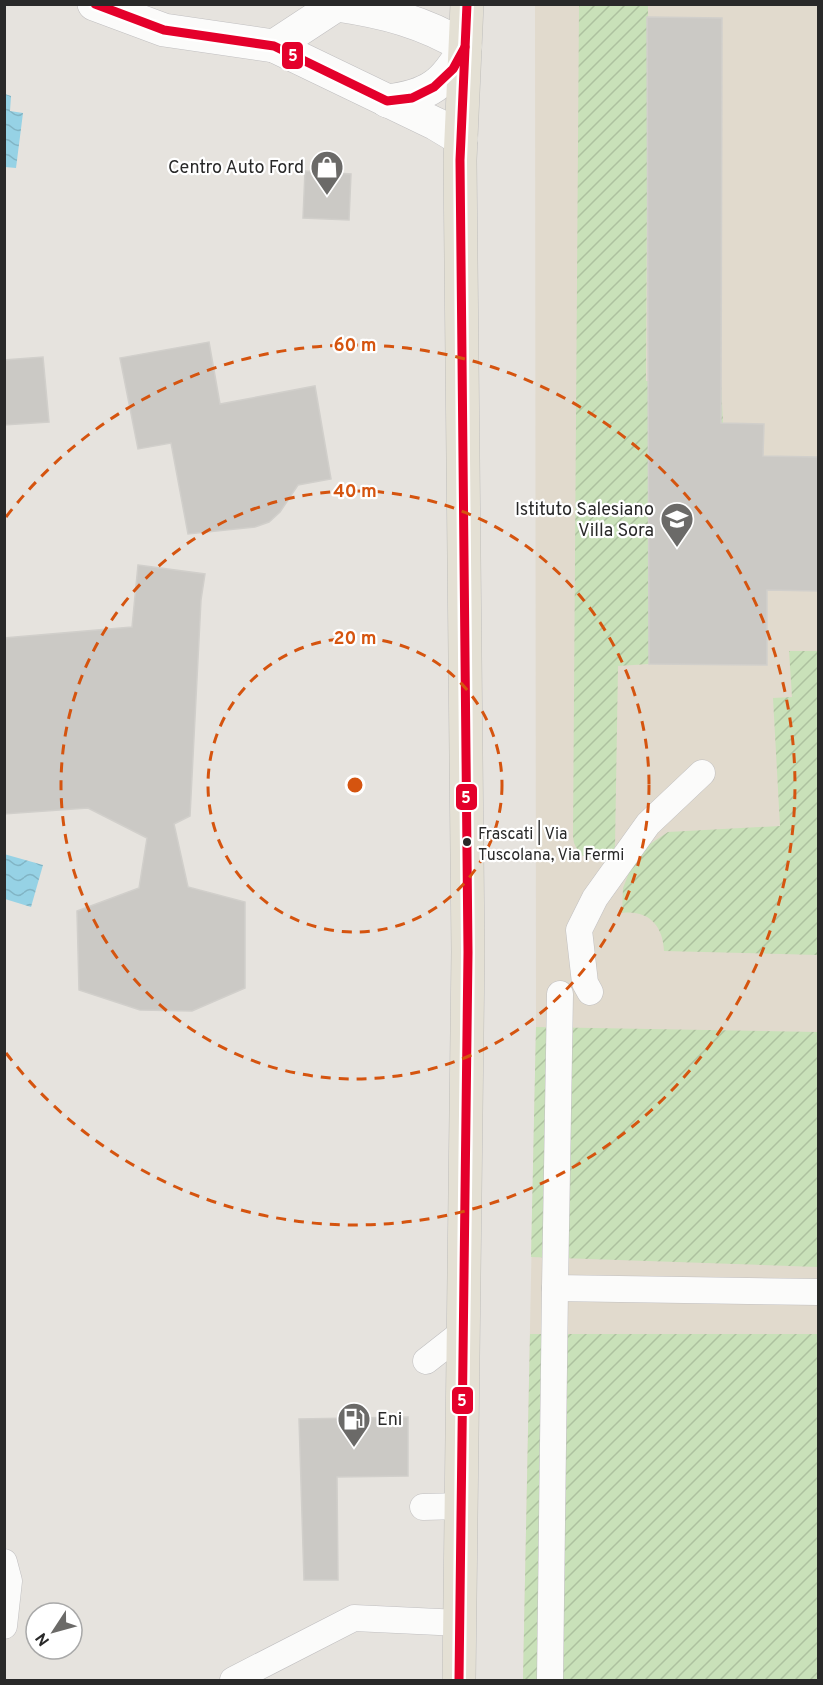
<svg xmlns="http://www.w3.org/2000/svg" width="823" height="1685" font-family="Overpass,sans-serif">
  <defs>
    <pattern id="garden-furrows" width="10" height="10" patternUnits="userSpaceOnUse" patternTransform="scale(1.5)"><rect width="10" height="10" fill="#c9e1b9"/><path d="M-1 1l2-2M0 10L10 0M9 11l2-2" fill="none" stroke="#adc19f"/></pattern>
    <pattern id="water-waves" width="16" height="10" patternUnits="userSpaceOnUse" patternTransform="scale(1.5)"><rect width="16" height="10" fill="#96d2e5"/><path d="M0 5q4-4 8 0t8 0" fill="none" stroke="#81b4c4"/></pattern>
  </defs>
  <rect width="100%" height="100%" fill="#e6e3de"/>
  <polygon fill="#e1dacd" points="535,5 818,5 818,1680 523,1680 536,1027"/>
  <g fill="url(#garden-furrows)">
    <polygon points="579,5 648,5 646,381 721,382 723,423 650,423 649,664 618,666 615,847 611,853 599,860 580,855 574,843 573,836"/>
    <path d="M789 651H818V955L664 951C663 925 648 910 622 913L623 888 632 865 647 846 668 832 780 826 773 698 792 697Z"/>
    <polygon points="536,1027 818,1032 818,1267 531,1257"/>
    <polygon points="530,1334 818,1334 818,1680 523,1680"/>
  </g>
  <g fill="url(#water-waves)">
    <polygon points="5,94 11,96 10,111 23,113 16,168 5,167"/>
    <polygon points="4,854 43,865 31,907 5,899"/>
  </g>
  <g fill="#cbc9c5" stroke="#d1cfcb" stroke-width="1.5">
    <polygon points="647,17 722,18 721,423 764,424 763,456 819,457 819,591 767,590 767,665 649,664"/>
    <polygon points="305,171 351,174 349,220 303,218"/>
    <polygon points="209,342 220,404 315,386 331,479 298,485 280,512 269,522 255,527 188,534 171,443 138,449 120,358"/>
    <polygon points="43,357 49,422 4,425 4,360"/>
    <polygon points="138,565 205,574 201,600 190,816 174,824 188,887 245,902 245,988 192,1011 140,1010 79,990 77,911 139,888 147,838 88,808 4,814 4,638 132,627"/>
    <polygon points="408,1417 408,1476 337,1477 338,1580 304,1580 299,1419"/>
  </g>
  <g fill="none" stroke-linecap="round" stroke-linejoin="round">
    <defs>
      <g id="lane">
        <polyline points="590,992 585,983 579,930 595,898 648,824 702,773"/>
        <polyline points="560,994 555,1288 818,1292"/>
        <polyline points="426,1361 463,1332"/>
        <polyline points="423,1507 461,1506"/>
        <polyline points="4,1562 9,1581 4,1626"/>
        <polyline points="233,1680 354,1618 460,1623"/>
        <polyline points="550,1680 555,1288"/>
      </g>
      <g id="secondary">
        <polyline points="94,4 164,30 274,46 436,124 461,139"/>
        <path d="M337 5C384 12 424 22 465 47 445 84 429 96 387 101"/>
        <polyline points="274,46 338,4"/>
      </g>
      <polyline id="primary" points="459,1680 468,952 460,160 467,4"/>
    </defs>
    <use href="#lane" stroke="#c0bfc0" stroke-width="27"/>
    <use href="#secondary" stroke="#c0bfc0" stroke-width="34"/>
    <use href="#primary" stroke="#bfbebc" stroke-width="34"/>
    <use href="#lane" stroke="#fbfbfa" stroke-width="26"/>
    <use href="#secondary" stroke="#fbfbfa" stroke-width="33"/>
    <use href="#primary" stroke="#e4e0d4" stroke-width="33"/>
    <defs>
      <g id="bus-1">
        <polyline points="95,4 164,30 274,46 387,101 412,98 434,87 453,69 465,47"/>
        <polyline points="459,1680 468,952 460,160 467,4"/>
      </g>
    </defs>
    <use href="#bus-1" stroke="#fff" stroke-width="14"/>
    <use href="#bus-1" stroke="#e4002b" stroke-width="9"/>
  </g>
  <g fill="none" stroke="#d5540f" stroke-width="3" stroke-dasharray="10 8">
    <circle cx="355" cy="785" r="147"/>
    <circle cx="355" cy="785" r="294"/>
    <path d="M6 517A440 440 0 1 1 6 1053"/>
  </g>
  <defs>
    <symbol id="shop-pin" viewBox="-11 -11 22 30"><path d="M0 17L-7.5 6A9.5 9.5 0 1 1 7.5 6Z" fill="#6b6a68" stroke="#fff"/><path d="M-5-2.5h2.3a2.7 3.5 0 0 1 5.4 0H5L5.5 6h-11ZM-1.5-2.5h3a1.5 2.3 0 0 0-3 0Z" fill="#fff"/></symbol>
    <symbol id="school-pin" viewBox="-11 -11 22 30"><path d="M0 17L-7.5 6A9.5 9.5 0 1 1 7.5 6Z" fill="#6b6a68" stroke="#fff"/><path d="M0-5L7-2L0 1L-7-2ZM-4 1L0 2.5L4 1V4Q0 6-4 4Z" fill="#fff"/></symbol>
    <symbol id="fuel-pin" viewBox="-11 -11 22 30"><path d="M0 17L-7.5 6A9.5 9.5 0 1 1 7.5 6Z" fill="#6b6a68" stroke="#fff"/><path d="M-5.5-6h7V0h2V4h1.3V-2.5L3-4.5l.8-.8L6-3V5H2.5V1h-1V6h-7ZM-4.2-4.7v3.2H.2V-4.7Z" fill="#fff"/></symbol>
  </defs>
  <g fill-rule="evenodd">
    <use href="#shop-pin" x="308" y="148" width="38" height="52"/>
    <use href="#school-pin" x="658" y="500" width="38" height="52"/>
    <use href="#fuel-pin" x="335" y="1400" width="38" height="52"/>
  </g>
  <circle fill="#292929" stroke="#fff" stroke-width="2" cx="467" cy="842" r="5"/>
  <g text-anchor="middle" stroke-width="4.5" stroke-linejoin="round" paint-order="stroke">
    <g font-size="16" fill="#292929" stroke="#fff" text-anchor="start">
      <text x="478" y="839">Frascati | Via<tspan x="478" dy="21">Tuscolana, Via Fermi</tspan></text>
    </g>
    <g font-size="18" fill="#292929" stroke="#fff" text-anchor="end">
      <text x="304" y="173">Centro Auto Ford</text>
      <text x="654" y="515">Istituto Salesiano<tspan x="654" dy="21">Villa Sora</tspan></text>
      <text x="377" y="1425" text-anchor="start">Eni</text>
    </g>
  </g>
  <circle cx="355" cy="785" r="9" fill="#d5540f" stroke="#fff" stroke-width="3"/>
  <g font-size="18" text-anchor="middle" font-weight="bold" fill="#d5540f" stroke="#fff" stroke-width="4.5" stroke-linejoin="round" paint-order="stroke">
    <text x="355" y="351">60 m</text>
    <text x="355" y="497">40 m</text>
    <text x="355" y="644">20 m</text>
  </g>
  <g stroke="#fff" stroke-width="2">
    <rect x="281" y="41" width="23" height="29" rx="6" fill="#e4002b"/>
    <rect x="455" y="783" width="23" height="28" rx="6" fill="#e4002b"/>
    <rect x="451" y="1386" width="23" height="29" rx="6" fill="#e4002b"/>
  </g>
  <g font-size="16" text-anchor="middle" font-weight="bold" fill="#fff">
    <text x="293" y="61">5</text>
    <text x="466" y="803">5</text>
    <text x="462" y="1406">5</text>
  </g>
  <rect width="823" height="1685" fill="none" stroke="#292929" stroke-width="12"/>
  <g transform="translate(54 1631) rotate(234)"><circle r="28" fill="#ffffff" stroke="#a9a9a9" stroke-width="1.5"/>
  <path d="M0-4.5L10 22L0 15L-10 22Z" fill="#6b6a68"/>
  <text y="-9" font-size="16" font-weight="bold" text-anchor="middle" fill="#292929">N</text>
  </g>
</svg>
